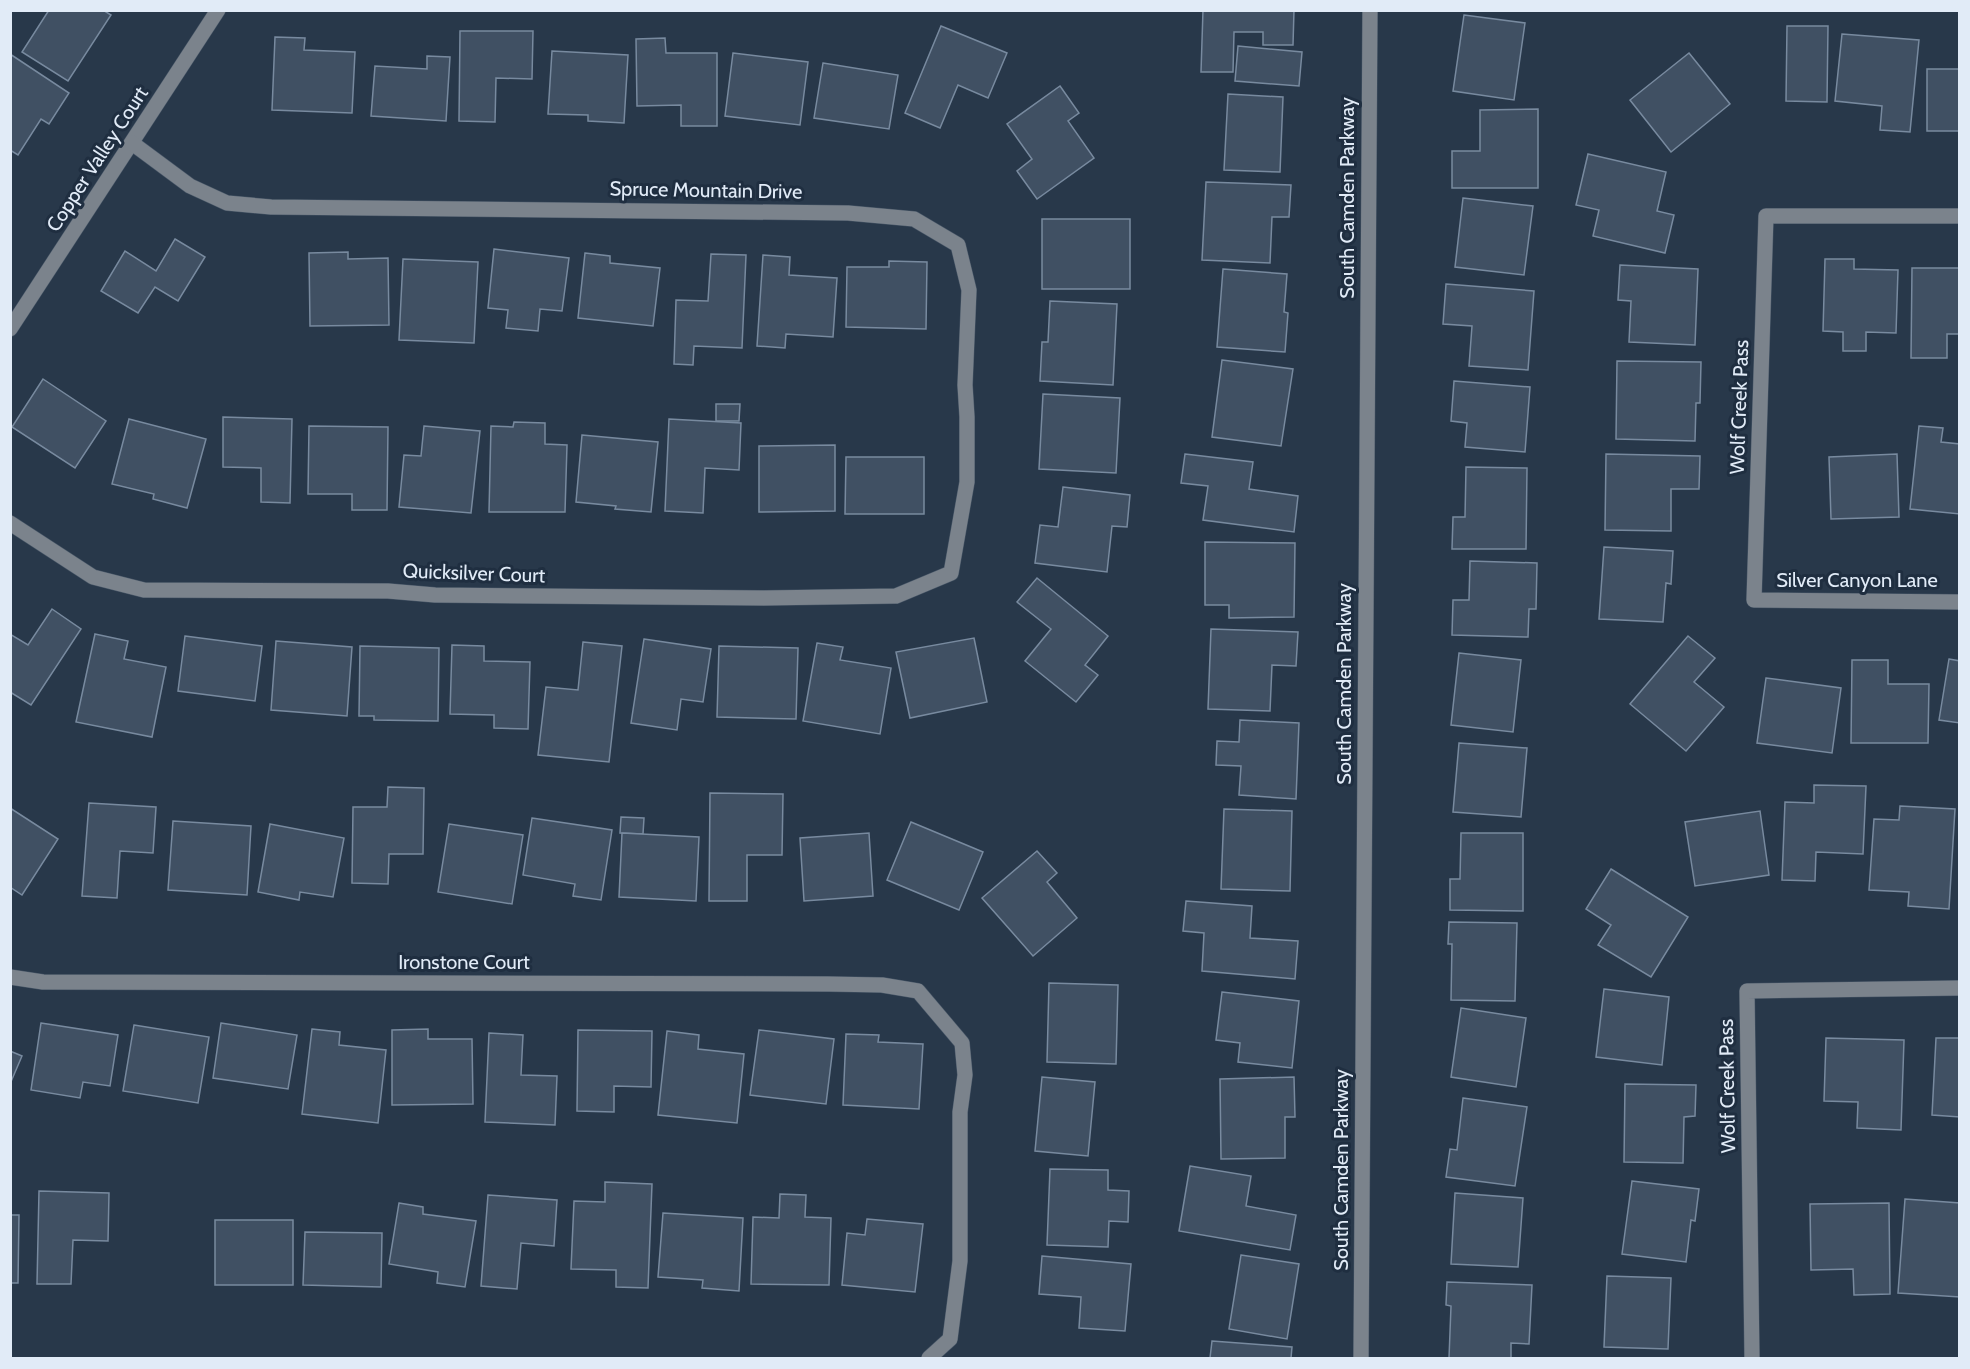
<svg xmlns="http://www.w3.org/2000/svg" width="1970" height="1369" font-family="Cabin,sans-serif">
  <rect width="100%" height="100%" fill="#28384a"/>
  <g fill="#405063" stroke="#788a9f" stroke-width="1.5">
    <polygon points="49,10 103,10 111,15 68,81 22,52"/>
    <polygon points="1203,10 1294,10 1293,45 1263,45 1263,32 1234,32 1233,72 1201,72"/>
    <polygon points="1464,15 1525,23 1514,100 1453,91"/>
    <polygon points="941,26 1007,53 988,98 958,85 940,128 905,113"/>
    <polygon points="1787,26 1828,26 1827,102 1786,101"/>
    <polygon points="460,31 533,31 532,79 496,78 495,122 459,121"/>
    <polygon points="1842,34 1919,40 1910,132 1880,130 1882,106 1835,101"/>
    <polygon points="275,37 305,38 304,50 355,52 352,113 272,110"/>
    <polygon points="665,38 666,53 717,53 717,126 681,126 681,105 637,106 636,39"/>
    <polygon points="1238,46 1302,52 1299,86 1235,81"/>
    <polygon points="552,51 628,55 624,123 588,121 588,115 548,114"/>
    <polygon points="733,53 808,62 800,125 725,116"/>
    <polygon points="1689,53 1730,104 1671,152 1630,100"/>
    <polygon points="10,54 69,93 49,124 41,119 18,155 10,150"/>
    <polygon points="427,56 450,57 446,121 371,116 375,66 427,69"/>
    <polygon points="823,63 898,75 889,129 814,118"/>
    <rect x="1927" y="69" width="33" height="62"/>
    <polygon points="1060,86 1079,113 1068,121 1094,158 1037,199 1017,171 1032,159 1007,124"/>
    <polygon points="1228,94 1283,97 1280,172 1224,170"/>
    <polygon points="1538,109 1538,188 1452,188 1452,151 1480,151 1480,110"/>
    <polygon points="1588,154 1666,172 1657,211 1674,215 1665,253 1593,236 1599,210 1576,205"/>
    <polygon points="1206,182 1291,185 1289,217 1272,217 1270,263 1202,260"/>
    <polygon points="1463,198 1533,206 1524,275 1455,267"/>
    <rect x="1042" y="219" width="88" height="70"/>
    <polygon points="175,239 205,257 178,301 155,287 138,313 101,291 125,251 156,271"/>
    <polygon points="494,249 569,258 562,311 540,309 538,331 506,328 508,310 488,308"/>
    <polygon points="348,252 348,259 388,258 389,325 310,326 309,253"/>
    <polygon points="585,253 610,256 610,263 660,268 653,326 578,318"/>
    <polygon points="711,254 746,255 742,348 694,346 693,365 674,364 676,300 708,301"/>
    <polygon points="763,255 790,257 789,275 837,278 833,337 786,334 785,348 757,346"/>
    <polygon points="403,259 478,262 474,343 399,340"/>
    <polygon points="1825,259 1854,259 1854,269 1898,270 1896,333 1866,332 1866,351 1843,351 1843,332 1823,331"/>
    <polygon points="889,261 927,262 926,329 846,327 847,267 889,267"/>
    <polygon points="1620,265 1698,269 1695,345 1629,342 1631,301 1618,300"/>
    <polygon points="1912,268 1960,268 1960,334 1947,334 1947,358 1911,358"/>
    <polygon points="1223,269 1287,274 1284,312 1288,313 1285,352 1217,347"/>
    <polygon points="1446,284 1534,291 1528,370 1469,366 1472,326 1443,324"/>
    <polygon points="1050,301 1117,304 1113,385 1040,381 1042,342 1048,342"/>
    <polygon points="1222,360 1293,369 1281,446 1212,437"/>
    <polygon points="1617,361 1701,362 1700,403 1696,403 1695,441 1616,439"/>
    <polygon points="43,379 106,421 75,468 12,427"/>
    <polygon points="1454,381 1530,387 1525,452 1465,447 1467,423 1451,421"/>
    <polygon points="1043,394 1120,398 1116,473 1039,469"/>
    <polygon points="716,404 740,404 739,421 716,421"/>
    <polygon points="223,417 292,419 290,503 261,502 261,468 223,467"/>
    <polygon points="129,419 206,439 187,508 153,499 154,494 112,484"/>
    <polygon points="669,419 741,423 739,470 705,468 703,513 665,511"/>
    <polygon points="514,422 545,423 545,444 567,445 565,512 489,512 491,426 513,427"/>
    <polygon points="309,426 388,427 387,510 352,510 352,494 308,494"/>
    <polygon points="424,426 480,431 471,513 399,507 404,455 421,456"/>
    <polygon points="1919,426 1943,428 1941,442 1960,444 1960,514 1910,509"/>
    <polygon points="582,435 658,442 651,512 615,509 616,506 576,502"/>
    <polygon points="835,445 835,511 759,512 759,446"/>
    <polygon points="1185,454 1253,462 1249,489 1298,496 1294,532 1203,520 1208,486 1181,483"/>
    <polygon points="1606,454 1700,456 1699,489 1671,489 1671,531 1605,530"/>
    <polygon points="1897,454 1899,517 1831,519 1829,457"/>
    <polygon points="846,457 924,457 924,514 845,514"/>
    <polygon points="1466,467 1527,468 1526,549 1452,549 1453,517 1465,517"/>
    <polygon points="1063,487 1130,495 1127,527 1112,526 1107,572 1035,563 1040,525 1058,527"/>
    <polygon points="1205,542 1295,543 1294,617 1229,618 1229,605 1205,605"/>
    <polygon points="1604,547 1673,551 1671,584 1666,583 1663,622 1599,619"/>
    <polygon points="1470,561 1537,563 1536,609 1529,609 1528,637 1452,635 1453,600 1469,600"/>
    <polygon points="1037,578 1108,636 1085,665 1098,675 1076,702 1025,661 1051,629 1017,602"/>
    <polygon points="52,609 81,629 31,705 10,692 10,634 28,645"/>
    <polygon points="1211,629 1298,632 1296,666 1272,665 1270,711 1208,709"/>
    <polygon points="95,634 128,641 124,659 166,667 152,737 76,722"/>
    <polygon points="185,636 262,646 255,701 178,691"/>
    <polygon points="1688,636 1715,658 1694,682 1724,707 1686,751 1630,704"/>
    <polygon points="974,638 987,702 910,718 896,652"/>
    <polygon points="644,639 711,649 703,702 681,699 677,730 631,723"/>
    <polygon points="276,641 352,647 347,716 271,710"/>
    <polygon points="583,642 622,646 609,762 538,755 546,687 578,690"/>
    <polygon points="817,643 843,647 840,660 891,668 880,734 803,721"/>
    <polygon points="452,645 484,646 484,661 530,662 528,729 494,728 494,715 450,714"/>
    <polygon points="360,646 439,648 438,721 374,720 374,716 359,716"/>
    <polygon points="719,646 798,648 796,719 717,717"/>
    <polygon points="1459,653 1521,660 1513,732 1451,725"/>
    <polygon points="1949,659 1960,661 1960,723 1939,720"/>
    <polygon points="1852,660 1888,660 1888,684 1929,684 1928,743 1851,743"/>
    <polygon points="1766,678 1841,688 1832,753 1757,743"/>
    <polygon points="1240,720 1299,723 1296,799 1239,795 1241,766 1216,765 1217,741 1239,742"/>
    <polygon points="1459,743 1527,748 1521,817 1453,812"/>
    <polygon points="1814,785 1866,786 1863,854 1816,852 1815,881 1782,880 1785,802 1814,803"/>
    <polygon points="388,787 424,788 423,854 389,854 388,884 352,883 353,807 387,807"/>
    <polygon points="710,793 783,794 782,855 747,855 747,901 709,901"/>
    <polygon points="89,803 156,807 153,853 120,851 117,898 82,896"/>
    <polygon points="1900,806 1955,809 1949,909 1908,906 1909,892 1869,890 1874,819 1899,820"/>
    <polygon points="10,808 58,839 22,895 10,887"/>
    <polygon points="1224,809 1292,811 1290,891 1221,889"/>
    <polygon points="1760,811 1769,875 1695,886 1685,822"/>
    <polygon points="621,817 644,818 643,834 620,833"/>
    <polygon points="532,818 612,830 601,900 573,896 575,884 523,875"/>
    <polygon points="173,821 251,826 247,895 168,890"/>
    <polygon points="911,822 983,852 959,910 887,880"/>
    <polygon points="270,824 344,838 333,897 300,892 299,900 258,892"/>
    <polygon points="449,824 523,835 512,904 438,892"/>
    <polygon points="622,833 699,837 696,901 619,897"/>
    <polygon points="869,833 873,896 804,901 800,838"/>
    <polygon points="1461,833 1523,833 1523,911 1450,910 1450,879 1460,879"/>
    <polygon points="1037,851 1057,873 1047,882 1077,918 1033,956 982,898"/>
    <polygon points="1611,869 1688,917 1651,977 1598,945 1611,925 1586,909"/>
    <polygon points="1186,901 1252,906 1250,938 1298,941 1295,979 1202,971 1204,933 1183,931"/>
    <polygon points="1449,922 1517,923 1515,1001 1451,1000 1452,944 1448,944"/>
    <polygon points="1049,983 1118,985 1116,1064 1047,1062"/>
    <polygon points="1604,989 1669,997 1662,1065 1596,1057"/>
    <polygon points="1222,992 1299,1001 1292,1068 1238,1062 1240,1043 1216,1040"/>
    <polygon points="1461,1008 1526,1018 1516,1087 1451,1077"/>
    <polygon points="41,1023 118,1035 110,1086 83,1082 80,1098 31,1090"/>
    <polygon points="221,1023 297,1035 288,1089 213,1078"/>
    <polygon points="134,1025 209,1037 198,1103 123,1091"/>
    <polygon points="312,1029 340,1032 339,1045 386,1050 378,1123 302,1114"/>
    <polygon points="428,1029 428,1039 472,1039 473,1104 392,1105 392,1030"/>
    <polygon points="578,1030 652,1031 651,1087 614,1086 614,1112 577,1111"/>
    <polygon points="759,1030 834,1039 826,1104 750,1095"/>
    <polygon points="667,1031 699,1035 698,1049 744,1054 737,1123 658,1115"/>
    <polygon points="489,1033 523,1035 521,1075 557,1076 555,1125 485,1122"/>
    <polygon points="846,1034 879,1035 878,1042 923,1044 919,1109 843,1105"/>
    <polygon points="1826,1038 1904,1040 1901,1130 1857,1128 1858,1102 1824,1101"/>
    <polygon points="1936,1038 1960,1038 1960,1117 1932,1115"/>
    <polygon points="10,1051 22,1056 10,1084"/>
    <polygon points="1042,1077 1095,1082 1088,1156 1035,1151"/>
    <polygon points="1294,1077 1295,1117 1285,1117 1285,1158 1221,1159 1220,1079"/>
    <polygon points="1625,1084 1696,1085 1695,1116 1684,1117 1683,1163 1624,1162"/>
    <polygon points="1463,1098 1527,1107 1515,1186 1446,1177 1450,1149 1457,1150"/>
    <polygon points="1190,1166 1251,1176 1246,1206 1296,1215 1290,1250 1179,1231"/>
    <polygon points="1050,1169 1108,1170 1108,1190 1129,1191 1128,1222 1109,1221 1108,1247 1047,1245"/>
    <polygon points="1632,1181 1699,1189 1695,1221 1691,1220 1686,1262 1622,1254"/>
    <polygon points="605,1182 652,1184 648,1288 616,1287 616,1270 571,1269 574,1201 605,1202"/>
    <polygon points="39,1191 109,1193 108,1241 73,1240 71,1284 37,1284"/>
    <polygon points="1455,1193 1523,1198 1518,1267 1451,1264"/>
    <polygon points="780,1194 806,1195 805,1217 831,1218 829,1285 751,1284 753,1217 779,1218"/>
    <polygon points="488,1195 557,1200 554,1246 521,1243 517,1289 481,1286"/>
    <polygon points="1905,1199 1960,1203 1960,1297 1898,1293"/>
    <polygon points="399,1203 423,1207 423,1214 476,1221 465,1287 437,1283 438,1272 389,1264"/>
    <polygon points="1889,1203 1890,1294 1854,1295 1853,1269 1811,1270 1810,1204"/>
    <polygon points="663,1213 743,1218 739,1291 702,1288 703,1280 658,1277"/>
    <polygon points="10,1215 19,1215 18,1283 10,1283"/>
    <polygon points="867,1219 923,1224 915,1292 842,1285 847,1233 865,1235"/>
    <rect x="215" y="1220" width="78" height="65"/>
    <polygon points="305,1232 382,1233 381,1287 303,1285"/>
    <polygon points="1241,1255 1299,1264 1287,1339 1229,1329"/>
    <polygon points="1042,1256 1131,1264 1125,1331 1079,1328 1081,1297 1039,1294"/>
    <polygon points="1607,1276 1671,1278 1668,1349 1604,1347"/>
    <polygon points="1447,1282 1532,1285 1529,1344 1511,1343 1511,1358 1449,1358 1451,1306 1446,1305"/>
    <polygon points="1212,1341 1292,1347 1291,1358 1210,1358"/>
  </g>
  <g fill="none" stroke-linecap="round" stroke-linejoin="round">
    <defs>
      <g id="minor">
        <polyline points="1960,216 1766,216 1754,600 1960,602"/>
        <polyline points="10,329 218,10"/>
        <polyline points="10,523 93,577 144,590 388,591 435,595 764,598 896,596 951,573 967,482 967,417 965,385 969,290 958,245 914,219 848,213 271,207 227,203 190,186 132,143"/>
        <polyline points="10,977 43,982 828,984 882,985 918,991 962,1043 965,1075 960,1112 960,1261 950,1339 929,1358"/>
        <polyline points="1361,1358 1370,10"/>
        <polyline points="1752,1358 1747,991 1960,988"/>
      </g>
    </defs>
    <use href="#minor" stroke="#465566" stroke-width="16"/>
    <use href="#minor" stroke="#7b838c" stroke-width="15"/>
  </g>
  <g text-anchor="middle" stroke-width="6" stroke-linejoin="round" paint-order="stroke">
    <g font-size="20" fill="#e1ebf7" stroke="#1f2e40">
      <text transform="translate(97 159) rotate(-57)" y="7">Copper Valley Court</text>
      <text transform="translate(706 190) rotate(1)" y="7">Spruce Mountain Drive</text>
      <text transform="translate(1347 198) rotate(-90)" y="7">South Camden Parkway</text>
      <text transform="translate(1739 407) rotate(-88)" y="7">Wolf Creek Pass</text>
      <text transform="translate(474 573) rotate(2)" y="7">Quicksilver Court</text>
      <text x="1857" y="587">Silver Canyon Lane</text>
      <text transform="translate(1344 684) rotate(-90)" y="7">South Camden Parkway</text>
      <text x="464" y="969">Ironstone Court</text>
      <text transform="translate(1727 1086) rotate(-91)" y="7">Wolf Creek Pass</text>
      <text transform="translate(1341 1170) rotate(-90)" y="7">South Camden Parkway</text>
    </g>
  </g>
  <rect width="1970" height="1369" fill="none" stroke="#e1ebf7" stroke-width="24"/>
</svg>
